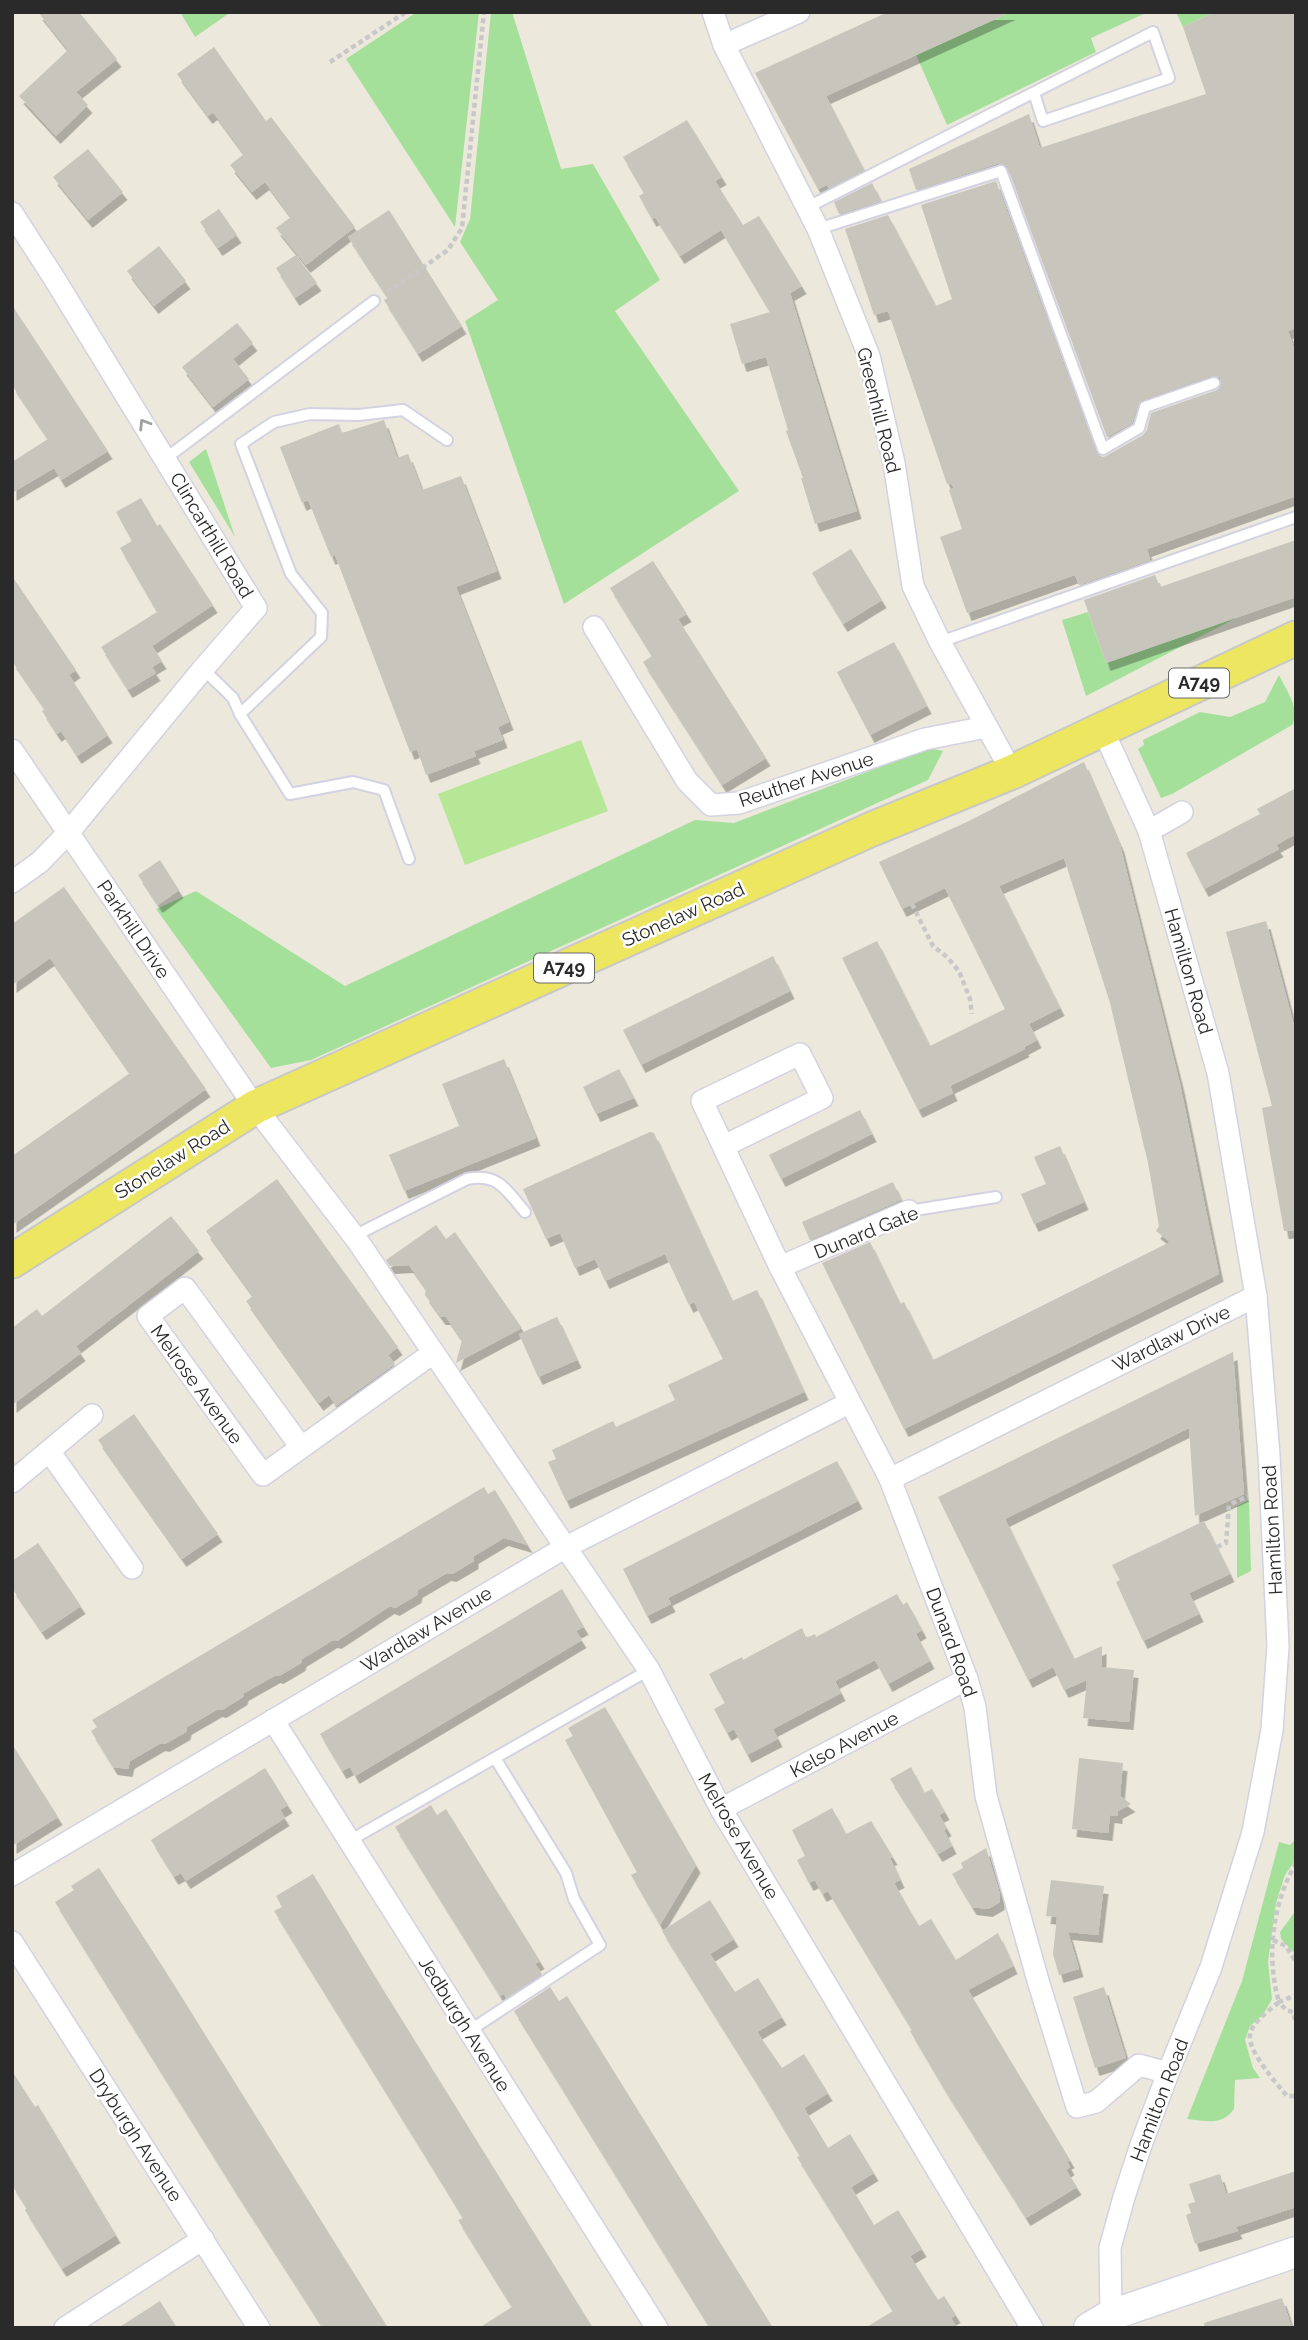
<svg xmlns="http://www.w3.org/2000/svg" width="1308" height="2340" font-family="Raleway,sans-serif">
  <defs>
    <filter id="shadow"><feDropShadow dx="4.5" dy="8" stdDeviation="0" flood-color="#0004"/></filter>
  </defs>
  <rect width="100%" height="100%" fill="#ece8dc"/>
  <g fill="#a5e09b">
    <polygon points="180,12 231,12 195,37"/>
    <polygon points="417,12 479,12 455,227 346,59"/>
    <polygon points="491,12 512,12 561,169 593,164 660,280 615,311 739,491 564,604 465,321 498,300 460,242 470,219"/>
    <polygon points="1011,12 1148,12 1091,38 1096,52 947,125 916,55"/>
    <polygon points="1176,12 1215,12 1183,27"/>
    <polygon points="206,449 235,537 189,462"/>
    <polygon points="1088,612 1106,663 1238,617 1086,696 1062,620"/>
    <path d="M1279 675C1286 690 1301 709 1292 725L1172 794 1161 798 1138 749 1144 745 1143 740 1200 712 1230 717 1265 702Z"/>
    <polygon points="929,748 943,751 928,780 311,1060 271,1068 156,909 196,891 345,986 695,820 734,823"/>
    <polygon points="1249,1500 1251,1571 1237,1578 1237,1506"/>
    <path d="M1296 1839V1859L1285 1875 1276 1903 1268 1962 1272 1999 1263 2015 1250 2026 1245 2040 1253 2068 1260 2078 1235 2080 1234 2109C1222 2126 1206 2121 1187 2119L1242 1981 1279 1842 1290 1845Z"/>
    <polygon points="1294,1913 1296,1913 1296,1955 1281,1939 1280,1932"/>
  </g>
  <polygon fill="#b5e797" points="581,740 608,811 465,865 438,794"/>
  <g fill="#c7c5bc" filter="url(#shadow)">
    <polygon points="38,12 79,12 117,59 76,92 88,105 56,136 19,96 68,50"/>
    <polygon points="888,12 1011,12 826,96 864,170 829,188 827,185 818,189 755,73"/>
    <polygon points="1215,12 1296,12 1296,328 1288,331 1296,354 1296,496 1147,549 1150,560 1079,585 1075,575 967,613 940,537 962,529 949,490 954,488 951,483 947,484 888,311 874,315 845,229 888,215 936,306 952,299 921,205 996,181 1096,452 1102,457 1106,456 1143,435 1147,430 1151,413 1217,390 1222,384 1220,378 1211,376 1142,400 1138,404 1132,423 1107,437 1007,166 999,163 916,190 909,169 1029,114 1040,148 1206,94 1183,27"/>
    <polygon points="214,47 266,121 271,117 355,227 306,265 276,228 291,217 265,182 252,192 230,165 244,154 213,112 208,116 177,74"/>
    <polygon points="687,120 722,177 715,181 743,225 759,216 802,286 790,293 857,511 815,524 801,478 803,478 786,431 788,430 766,357 742,364 730,324 770,312 721,230 680,256 655,217 652,219 639,196 644,193 623,157"/>
    <polygon points="88,149 123,192 88,220 53,177"/>
    <polygon points="872,183 881,201 839,214 834,202"/>
    <polygon points="219,209 237,235 218,248 200,222"/>
    <polygon points="389,210 462,326 418,354 384,300 388,298 348,237"/>
    <polygon points="159,246 186,281 154,306 127,271"/>
    <polygon points="296,255 317,283 295,298 276,268"/>
    <polygon points="12,305 108,451 61,480 54,468 12,493 12,462 48,439 12,385"/>
    <polygon points="237,323 253,343 233,359 249,379 213,407 182,367"/>
    <polygon points="384,420 397,458 408,454 422,490 461,476 497,571 456,587 509,722 498,727 503,740 474,751 476,756 426,775 417,749 410,752 335,555 331,557 308,500 302,503 280,447 339,424 342,433"/>
    <polygon points="141,498 157,526 160,524 213,605 152,646 162,661 152,667 156,673 128,690 101,647 157,612 120,548 132,541 116,512"/>
    <polygon points="1296,540 1296,597 1106,663 1084,600 1155,575 1160,587"/>
    <polygon points="851,549 882,600 843,624 812,573"/>
    <polygon points="653,561 687,614 678,619 766,758 722,785 643,662 652,656 610,588"/>
    <polygon points="12,576 76,670 69,675 108,735 77,756 61,731 57,734 42,711 45,709 12,661"/>
    <polygon points="894,642 927,706 870,735 837,672"/>
    <polygon points="1084,762 1120,845 1180,1084 1219,1274 904,1429 822,1263 870,1242 900,1304 904,1302 933,1360 1170,1242 1156,1231 1159,1226 1148,1163 1110,1003 1064,858 999,886 1060,1008 1029,1024 1037,1040 1024,1047 1025,1049 950,1086 953,1093 918,1110 842,958 877,941 930,1046 1005,1009 945,888 902,909 879,862 969,821"/>
    <polygon points="1296,788 1296,834 1276,845 1279,849 1204,889 1186,853 1260,814 1257,809"/>
    <polygon points="160,860 179,890 158,905 138,875"/>
    <polygon points="64,887 206,1089 12,1225 12,1156 130,1073 50,958 12,985 12,924"/>
    <polygon points="1266,921 1296,1033 1296,1230 1284,1231 1262,1108 1272,1106 1226,932"/>
    <polygon points="773,956 790,991 641,1065 623,1030"/>
    <polygon points="504,1059 536,1138 404,1191 389,1155 459,1126 442,1084"/>
    <polygon points="619,1069 634,1098 596,1114 583,1087"/>
    <polygon points="860,1110 872,1134 781,1179 769,1155"/>
    <polygon points="650,1132 654,1133 732,1301 757,1290 804,1392 566,1501 548,1462 556,1459 552,1450 613,1421 616,1427 675,1400 668,1385 723,1359 694,1302 689,1305 665,1254 605,1281 595,1259 575,1268 560,1233 546,1239 523,1189"/>
    <polygon points="1060,1146 1084,1202 1034,1224 1021,1194 1046,1184 1034,1157"/>
    <polygon points="277,1179 398,1347 388,1355 395,1364 336,1406 329,1395 319,1403 246,1301 253,1296 206,1231"/>
    <polygon points="893,1182 901,1200 810,1240 802,1222"/>
    <polygon points="171,1216 199,1251 76,1346 81,1353 12,1405 12,1328 37,1309 42,1316"/>
    <polygon points="436,1225 446,1239 455,1232 522,1328 456,1363 462,1340 446,1317 441,1317 425,1295 426,1289 409,1265 390,1266 386,1260"/>
    <polygon points="557,1317 577,1360 538,1377 519,1334"/>
    <polygon points="1233,1352 1244,1494 1195,1516 1189,1428 1005,1519 1074,1659 1102,1646 1102,1667 1134,1670 1129,1722 1083,1718 1087,1680 1064,1690 1053,1667 1028,1680 938,1497"/>
    <polygon points="134,1414 218,1534 182,1559 98,1440"/>
    <polygon points="837,1461 858,1501 668,1598 671,1604 647,1616 623,1569"/>
    <polygon points="484,1487 488,1494 495,1490 528,1545 504,1538 474,1556 474,1561 464,1567 452,1574 447,1573 418,1590 417,1595 395,1608 390,1606 337,1641 333,1640 302,1659 301,1663 279,1676 276,1675 244,1693 243,1697 222,1710 218,1709 187,1727 186,1732 165,1744 161,1743 130,1761 128,1769 113,1767 91,1731 97,1727 92,1720"/>
    <polygon points="1204,1521 1230,1574 1189,1593 1199,1614 1143,1641 1116,1582 1120,1580 1112,1565"/>
    <polygon points="38,1543 81,1606 42,1632 12,1588 12,1561"/>
    <polygon points="562,1589 584,1627 576,1631 582,1640 355,1776 350,1767 342,1771 320,1734"/>
    <polygon points="897,1594 903,1605 907,1602 922,1630 916,1634 930,1661 888,1684 875,1660 835,1681 841,1693 773,1729 778,1739 747,1755 734,1729 727,1733 714,1709 725,1703 709,1674 742,1657 743,1660 802,1628 806,1638 815,1634 816,1637"/>
    <polygon points="605,1707 696,1865 660,1925 631,1875 637,1872 565,1740 573,1736 568,1728"/>
    <polygon points="12,1744 58,1817 12,1846"/>
    <polygon points="1079,1758 1123,1763 1120,1796 1131,1804 1118,1811 1118,1816 1110,1815 1108,1833 1072,1829"/>
    <polygon points="911,1767 924,1793 932,1789 945,1812 939,1815 947,1828 944,1830 952,1846 938,1854 890,1779"/>
    <polygon points="265,1768 288,1805 280,1810 285,1818 186,1881 181,1873 174,1877 151,1840"/>
    <polygon points="431,1805 437,1815 446,1809 540,1961 535,1964 542,1974 506,1998 504,1994 500,1996 395,1827"/>
    <polygon points="832,1808 846,1834 871,1821 893,1857 890,1858 900,1880 894,1883 919,1926 931,1919 956,1960 998,1933 1013,1966 968,1990 1070,2160 1067,2162 1070,2167 1066,2170 1077,2187 1026,2218 943,2087 910,2031 912,2030 828,1891 822,1894 815,1880 809,1883 797,1860 805,1856 792,1830"/>
    <polygon points="986,1848 1000,1894 1000,1902 988,1909 972,1907 952,1874 963,1868 961,1863"/>
    <polygon points="99,1868 166,1972 388,2328 323,2328 232,2186 55,1902 74,1890 71,1886"/>
    <polygon points="313,1874 379,1983 593,2328 479,2328 512,2307 458,2220 463,2218 443,2185 274,1911 282,1907 276,1896"/>
    <polygon points="1051,1880 1104,1886 1098,1935 1068,1932 1079,1969 1059,1975 1053,1954 1057,1917 1046,1916"/>
    <polygon points="710,1900 734,1939 710,1954 735,1992 758,1978 782,2017 757,2032 782,2068 804,2054 828,2093 804,2108 828,2148 850,2134 874,2173 851,2187 874,2225 898,2210 922,2249 910,2256 938,2300 944,2296 956,2315 951,2318 957,2328 865,2328 893,2311 797,2157 800,2156 753,2077 662,1931"/>
    <polygon points="550,1987 559,2001 567,1996 773,2328 710,2328 514,2011"/>
    <polygon points="1104,1987 1126,2058 1095,2068 1073,1997"/>
    <polygon points="12,2071 35,2107 38,2105 116,2235 62,2269 25,2210 27,2208 12,2185"/>
    <polygon points="1296,2171 1296,2207 1236,2227 1238,2231 1195,2244 1186,2215 1191,2213 1188,2204 1195,2202 1189,2184 1220,2174 1226,2194"/>
    <polygon points="1282,2298 1292,2328 1205,2328 1204,2323"/>
    <polygon points="160,2301 177,2328 118,2328"/>
  </g>
  <g fill="none" stroke-linecap="round" stroke-linejoin="round">
    <defs>
      <g id="lane">
        <polyline points="808,207 1153,32 1169,78 1043,121 1034,93"/>
        <polyline points="818,229 1001,171 1103,449 1139,428 1145,407 1214,383"/>
        <polyline points="165,459 374,301"/>
        <polyline points="940,642 1296,517"/>
        <polyline points="203,669 233,698 240,714"/>
        <polyline points="409,859 384,790 353,782 290,794 240,714 321,637 322,613 291,574 241,444 274,422 310,414 358,415 403,410 447,440"/>
        <polyline points="909,1211 996,1197"/>
        <path d="M354 1236 467 1179C499 1173 506 1190 525 1212"/>
        <polyline points="349,1841 649,1670"/>
        <polyline points="469,2031 600,1945 574,1899 566,1873 495,1758"/>
      </g>
      <g id="street">
        <polyline points="713,12 724,45 818,229 869,356 894,463 913,586 940,642 1012,772"/>
        <polyline points="724,45 799,12"/>
        <polyline points="12,213 54,278 256,608 203,669 68,833 40,862 12,882"/>
        <polyline points="594,627 687,781 711,805 739,803 925,739 986,727"/>
        <polyline points="1102,728 1149,831 1218,1073 1256,1296 1269,1455 1278,1646 1272,1730 1253,1832 1211,1967 1168,2073 1142,2142 1124,2197 1110,2248 1111,2315 1115,2326"/>
        <polyline points="12,750 255,1107 357,1240 649,1670 721,1809 1032,2328"/>
        <polyline points="1149,831 1182,812"/>
        <polyline points="724,1146 822,1098 800,1054 702,1101 780,1267 890,1479 967,1679 975,1707 986,1796 1039,1984 1077,2107 1096,2102 1139,2065 1168,2073"/>
        <polyline points="780,1267 909,1211"/>
        <polyline points="301,1447 185,1288 148,1316 263,1475 433,1353"/>
        <polyline points="49,1451 132,1568"/>
        <polyline points="890,1479 1256,1296"/>
        <polyline points="12,1482 92,1415"/>
        <polyline points="273,1720 657,2328"/>
        <polyline points="721,1809 967,1679"/>
        <polyline points="12,1875 566,1547 849,1403"/>
        <polyline points="12,1942 259,2328"/>
        <polyline points="65,2328 203,2239"/>
      </g>
      <polyline id="secondary" points="1089,2328 1111,2315 1296,2252"/>
      <polyline id="primary" points="12,1261 255,1107 872,829 1012,772 1296,638"/>
    </defs>
    <use href="#lane" stroke="#d2d2e2" stroke-width="14"/>
    <use href="#street" stroke="#d2d2e2" stroke-width="24"/>
    <use href="#secondary" stroke="#d2d2e2" stroke-width="33"/>
    <use href="#primary" stroke="#c8c8c8" stroke-width="37"/>
    <g stroke="#c8c8c8" stroke-width="4.5" stroke-dasharray="5 3.5" stroke-linecap="butt">
      <polyline points="330,62 406,12"/>
      <polyline points="387,292 448,250 462,228 484,12"/>
      <polyline points="912,904 933,946 947,957 959,971 970,999 972,1014"/>
      <polyline points="1217,1547 1226,1543 1229,1505 1248,1496"/>
      <path d="M1296 1863C1272 1904 1266 1957 1279 2002 1270 2010 1251 2023 1250 2035 1247 2050 1277 2084 1287 2096H1296"/>
      <polyline points="1273,1940 1286,1946 1296,1962"/>
      <polyline points="1295,2020 1293,2012 1286,2010 1279,2002 1296,1995"/>
    </g>
    <use href="#lane" stroke="#fff" stroke-width="10"/>
    <use href="#street" stroke="#fff" stroke-width="21"/>
    <use href="#secondary" stroke="#fff" stroke-width="30"/>
    <use href="#primary" stroke="#ece661" stroke-width="33"/>
  </g>
  <defs><path id="oneway-chevron" d="M-2-3.5L2.5 0L-2 3.5" fill="none" stroke-width="1.6" stroke-linecap="round" stroke-linejoin="round" transform="scale(1.75)"/></defs>
  <use stroke="#9f9f9f" href="#oneway-chevron" transform="translate(144 424) rotate(-122)"/>
  <g text-anchor="middle" stroke-width="5" stroke-linejoin="round" paint-order="stroke">
    <g fill="#fff" stroke="#6a6a6a" stroke-width="2">
      <rect x="1169" y="668.5" width="60" height="29" rx="5"/>
      <rect x="534" y="953.5" width="60" height="29" rx="5"/>
    </g>
    <g font-size="18" font-weight="bold" fill="#2a2a2a">
      <text x="1199" y="689">A749</text>
      <text x="564" y="974">A749</text>
    </g>
    <g font-size="19" fill="#2a2a2a" stroke="#fff">
      <text transform="translate(879 410) rotate(76)" y="7">Greenhill Road</text>
      <text transform="translate(212 535) rotate(59)" y="7">Clincarthill Road</text>
      <text transform="translate(806 779) rotate(-18)" y="7">Reuther Avenue</text>
      <text transform="translate(683 914) rotate(-24)" y="7">Stonelaw Road</text>
      <text transform="translate(134 929) rotate(56)" y="7">Parkhill Drive</text>
      <text transform="translate(1189 971) rotate(74)" y="7">Hamilton Road</text>
      <text transform="translate(172 1159) rotate(-32)" y="7">Stonelaw Road</text>
      <text transform="translate(866 1232) rotate(-22)" y="7">Dunard Gate</text>
      <text transform="translate(1171 1338) rotate(-26)" y="7">Wardlaw Drive</text>
      <text transform="translate(197 1384) rotate(54)" y="7">Melrose Avenue</text>
      <text transform="translate(1272 1530) rotate(-93)" y="7">Hamilton Road</text>
      <text transform="translate(426 1629) rotate(-31)" y="7">Wardlaw Avenue</text>
      <text transform="translate(952 1642) rotate(70)" y="7">Dunard Road</text>
      <text transform="translate(844 1744) rotate(-28)" y="7">Kelso Avenue</text>
      <text transform="translate(739 1836) rotate(60)" y="7">Melrose Avenue</text>
      <text transform="translate(465 2024) rotate(58)" y="7">Jedburgh Avenue</text>
      <text transform="translate(1159 2100) rotate(-69)" y="7">Hamilton Road</text>
      <text transform="translate(136 2135) rotate(57)" y="7">Dryburgh Avenue</text>
    </g>
  </g>
  <rect width="1308" height="2340" fill="none" stroke="#2a2a2a" stroke-width="28"/>
</svg>
